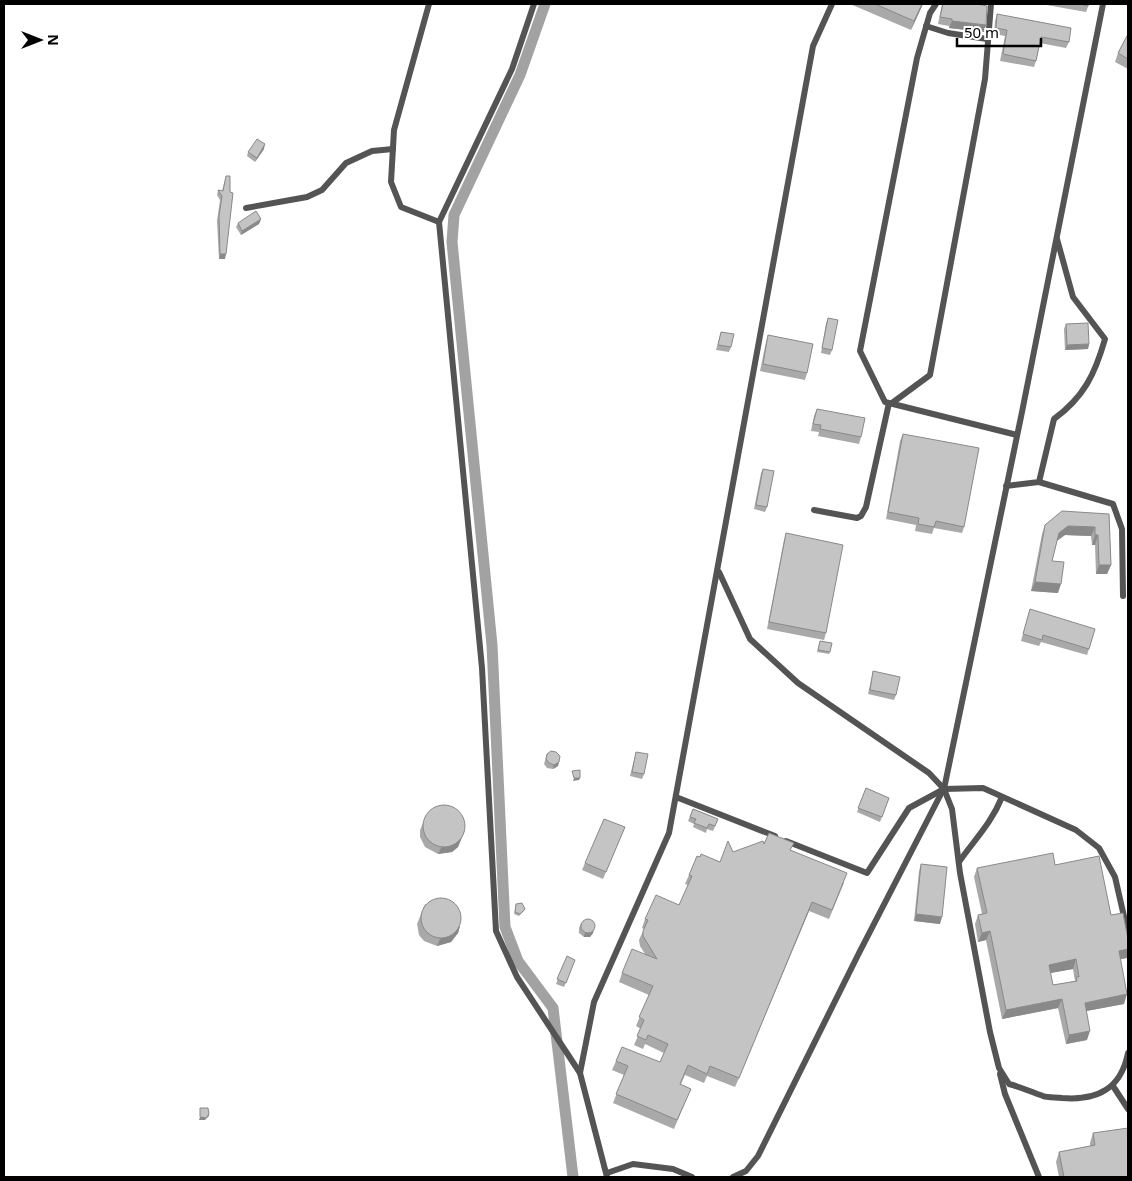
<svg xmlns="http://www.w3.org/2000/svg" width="1132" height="1181" font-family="'Noto Sans',sans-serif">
  <rect width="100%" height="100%" fill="#fff"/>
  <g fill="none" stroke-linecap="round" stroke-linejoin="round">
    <polyline stroke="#a2a2a2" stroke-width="11" points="545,4 520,75 454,215 452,242 492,645 505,927 518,961 553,1008 573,1177"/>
    <g stroke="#545454" stroke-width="6">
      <polyline points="429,4 394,130 391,182 401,207 439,222"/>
      <polyline points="534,4 512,69 439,222 482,668 496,931 517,977 580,1073 607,1177"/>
      <polyline points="936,4 930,13 917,58 860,351 885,402 1017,435"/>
      <polyline points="926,26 948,33 987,39"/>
      <polyline points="246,208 307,197 322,190 346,163 372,151 393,149"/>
      <polyline points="892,403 930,375 985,79 991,4"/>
      <polyline points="1039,482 1113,504 1122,529 1123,596"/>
      <path d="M1006 486 1039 482 1054 419C1084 397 1095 374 1105 339L1073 297 1057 239"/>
      <polyline points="814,510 857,518 861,516 866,507 889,403"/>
      <path d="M719 572 750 639 798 683 929 773 944 789 952 809 960 873 990 1032 999 1068 1009 1084C1021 1087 1031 1092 1043 1096 1048 1098 1056 1097 1062 1098 1097 1101 1121 1089 1128 1053"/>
      <polyline points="944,789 983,788 1076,830 1099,848 1115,877 1128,934"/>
      <polyline points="676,797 775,836"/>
      <polyline points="786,841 867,873 909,808 944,789 1022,412 1103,4"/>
      <path d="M959 862C975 839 991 824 1002 797"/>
      <polyline points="580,1073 594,1002 669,833 813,46 832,4"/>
      <polyline points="1000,1074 1005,1094 1039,1177"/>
      <polyline points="1113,1086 1128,1109"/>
      <polyline points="607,1173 633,1164 673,1169 692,1177"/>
      <polyline points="733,1177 746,1171 758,1156 859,953 943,790"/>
    </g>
  </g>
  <g fill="#a9a9a9" fill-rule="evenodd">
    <polygon points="850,4 923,4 911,30"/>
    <polygon points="942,4 986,25 984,32 949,28 949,26 938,24"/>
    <polygon points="1041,4 1089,4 1086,12"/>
    <polygon points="997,14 1069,42 1066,48 1040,43 1036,61 1034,67 1000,61 1005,36 994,34 995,21"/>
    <polygon points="1128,34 1128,69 1115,62 1118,53"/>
    <polygon points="264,149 255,162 247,156 248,152"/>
    <polygon points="226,176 225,259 219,259 217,221 220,200 217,195 218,190 222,191"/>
    <polygon points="261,219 259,224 241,235 236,227 238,223"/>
    <polygon points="828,318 832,350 830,355 821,353 826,323"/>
    <polygon points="1066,324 1089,344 1088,349 1065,350 1064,329"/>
    <polygon points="721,332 731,347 729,352 716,350"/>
    <polygon points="768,335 807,373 805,380 760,371 766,342"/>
    <polygon points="817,409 861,437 859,444 818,436 819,432 811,431 814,416"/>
    <polygon points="903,434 964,527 962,533 934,528 932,534 915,531 916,525 886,519 900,441"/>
    <polygon points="763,469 767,507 765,512 754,509 761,473"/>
    <polygon points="1109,514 1111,565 1107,574 1096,574 1095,545 1092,545 1091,536 1065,535 1057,541 1052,561 1058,593 1031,591 1042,534 1045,525"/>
    <polygon points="786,533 826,633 824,640 767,629 784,540"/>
    <polygon points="1030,609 1089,649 1087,655 1041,642 1039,646 1021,641"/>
    <polygon points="820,641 830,652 829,654 817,652"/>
    <polygon points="873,671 896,695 894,700 868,694"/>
    <polygon points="636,752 644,774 642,779 630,776"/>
    <polygon points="547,754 559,762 558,766 553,769 547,768 544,764"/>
    <polygon points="866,788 889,798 880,822 857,812"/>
    <polygon points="693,809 718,819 713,831 707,829 706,833 693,827 694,824 688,821"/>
    <polygon points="423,823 462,837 458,847 452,852 438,854 425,847 420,837 420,830"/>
    <polygon points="625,827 603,879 582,870 585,863"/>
    <polygon points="764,844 791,850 844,883 829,919 809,911 735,1087 707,1076 704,1083 685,1075 681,1084 687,1098 674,1129 613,1103 624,1075 612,1070 616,1061 660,1062 664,1053 645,1044 643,1049 634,1045 641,1029 636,1026 649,995 619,982 622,973 645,954 640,946 639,940 644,929 642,928 645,919 679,905 688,885 685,884 689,875 700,857 720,862 733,852"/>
    <polygon points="921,864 940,924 914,921 919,871"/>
    <path d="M1055 865 1111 915 1128 939V954L1127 958 1120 959 1124 1004 1086 1011 1087 1040 1066 1044 1058 1008 1002 1019 986 940 978 942 975 924 978 915 982 914 974 877 977 868ZM1073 969 1075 981 1053 985 1050 973Z"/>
    <polygon points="425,904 460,926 458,933 451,942 437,946 424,941 419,935 417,924"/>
    <polygon points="516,904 525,909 524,911 519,916 514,914"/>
    <polygon points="581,923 594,928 593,933 590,937 584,937 579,933 579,928"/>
    <polygon points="567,956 575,960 564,987 556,984"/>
    <polygon points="1093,1133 1128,1177 1059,1177 1056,1162 1059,1152 1090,1146 1090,1143"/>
  </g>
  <g fill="#898989">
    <polygon points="922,4 923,4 911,30 914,21"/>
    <polygon points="952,21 986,25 984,32 949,28"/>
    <polygon points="265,144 264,149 255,162 257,158"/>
    <polygon points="261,219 259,224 241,235 242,231"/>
    <polygon points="220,254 226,254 225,259 219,259"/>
    <polygon points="1089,344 1088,349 1065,350 1067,345"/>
    <polygon points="1068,526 1095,527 1091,536 1065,535 1055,542 1059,533"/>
    <polygon points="1095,535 1098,535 1095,545 1092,545"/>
    <polygon points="1099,565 1111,565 1107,574 1096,574"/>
    <polygon points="1035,582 1061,584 1058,593 1031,591"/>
    <polygon points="559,762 558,766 553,769 554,765"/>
    <polygon points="574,778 580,778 579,780 573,781"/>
    <polygon points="465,830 458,847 452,852 438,854 441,848"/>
    <polygon points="812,902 809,911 735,1087 739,1078"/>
    <polygon points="916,914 942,917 940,924 914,921"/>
    <polygon points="460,926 458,933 451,942 437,946 440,939"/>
    <polygon points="594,928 593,933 590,937 584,937 585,932"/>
    <polygon points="990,931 986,940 978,942 982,933"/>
    <polygon points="1128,949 1128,954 1127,958 1115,960 1119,951"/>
    <polygon points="1076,959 1073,969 1045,974 1049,965"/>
    <polygon points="1127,994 1124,1004 1081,1012 1085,1003"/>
    <polygon points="1062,999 1058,1008 1002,1019 1006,1010"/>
    <polygon points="1090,1031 1087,1040 1066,1044 1069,1035"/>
    <polygon points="209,1114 209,1116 205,1120 199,1120 200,1117"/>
  </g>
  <g fill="#c4c4c4" stroke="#898989" fill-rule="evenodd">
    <polygon points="875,4 922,4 914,21"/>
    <polygon points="943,4 977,4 987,6 986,25 952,21 952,19 940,17"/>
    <polygon points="1079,4 1089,4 1088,6"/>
    <polygon points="997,14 1071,28 1069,42 1041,37 1036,61 1003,54 1007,30 996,28"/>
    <polygon points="1128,34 1128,59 1118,53"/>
    <polygon points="257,139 265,144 257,158 248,152"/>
    <polygon points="226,176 230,176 230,192 233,193 226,254 220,254 219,216 222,196 218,190 223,191"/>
    <polygon points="256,211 261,219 242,231 238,223"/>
    <polygon points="828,318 838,320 832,350 822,348"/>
    <polygon points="1088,323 1089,344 1067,345 1066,324"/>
    <polygon points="721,332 734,334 731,347 718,345"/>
    <polygon points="768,335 813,344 807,373 763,364"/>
    <polygon points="817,409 865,418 861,437 820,429 821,425 813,424"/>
    <polygon points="903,434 979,448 964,527 936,521 934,527 918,524 919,518 888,512"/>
    <polygon points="763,469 774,471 767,507 756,505"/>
    <polygon points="1062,511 1109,514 1111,565 1099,565 1098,535 1095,535 1095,527 1068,526 1059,533 1052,561 1064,562 1061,584 1035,582 1045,525"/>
    <polygon points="786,533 843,545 826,633 769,622"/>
    <polygon points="1030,609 1095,629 1089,649 1043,635 1042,640 1023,634"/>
    <polygon points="820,641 832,643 830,652 818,650"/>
    <polygon points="873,671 900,677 896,695 870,690"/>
    <polygon points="551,751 556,752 560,756 559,762 554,765 549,763 546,759 547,754"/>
    <polygon points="636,752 648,754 644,774 632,772"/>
    <polygon points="580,770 580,778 574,778 572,771"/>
    <polygon points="866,788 889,798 882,817 858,808"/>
    <circle cx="444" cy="826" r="21"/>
    <polygon points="693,809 718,819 715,826 709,824 707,828 694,823 696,819 690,817"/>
    <polygon points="604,819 625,827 606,872 585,863"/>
    <polygon points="769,833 794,843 790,850 847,873 832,910 812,902 739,1078 710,1066 707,1074 688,1065 680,1084 691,1089 677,1120 616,1094 628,1066 616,1061 622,1047 660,1062 668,1044 648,1035 646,1040 637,1036 644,1020 639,1017 653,986 622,973 632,949 657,959 643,936 643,931 648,920 645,919 656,895 679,905 692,876 689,875 697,856 700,857 701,854 720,862 728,841 733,852 763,841 764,844"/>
    <path d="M1053 853 1055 865 1099 856 1111 915 1123 913 1128 939V949L1119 951 1127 994 1085 1003 1090 1031 1069 1035 1062 999 1006 1010 990 931 982 933 978 915 987 913 977 868ZM1076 959 1079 977H1076L1077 981 1053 985 1049 965Z"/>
    <polygon points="921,864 947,867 942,917 916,914"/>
    <circle cx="441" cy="918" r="20"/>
    <polygon points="522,903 525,909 520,914 515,912 516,904"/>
    <circle cx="588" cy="926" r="7"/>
    <polygon points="567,956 575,960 566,983 557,979"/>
    <polygon points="200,1108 208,1108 209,1114 206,1118 200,1117"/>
    <polygon points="1128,1128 1128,1177 1064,1177 1059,1152 1095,1145 1093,1133"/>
  </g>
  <rect width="1132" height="1181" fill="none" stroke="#000000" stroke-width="10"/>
  <g transform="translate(40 40) rotate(90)" stroke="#ffffff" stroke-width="4" paint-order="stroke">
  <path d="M0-4L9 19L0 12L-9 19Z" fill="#000000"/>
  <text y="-8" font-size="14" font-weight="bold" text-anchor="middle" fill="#000000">N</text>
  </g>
  <path d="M957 38v8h84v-8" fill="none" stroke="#000000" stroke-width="2.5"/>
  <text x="964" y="38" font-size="15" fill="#000000" stroke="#ffffff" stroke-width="4" paint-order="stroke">50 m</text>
</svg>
